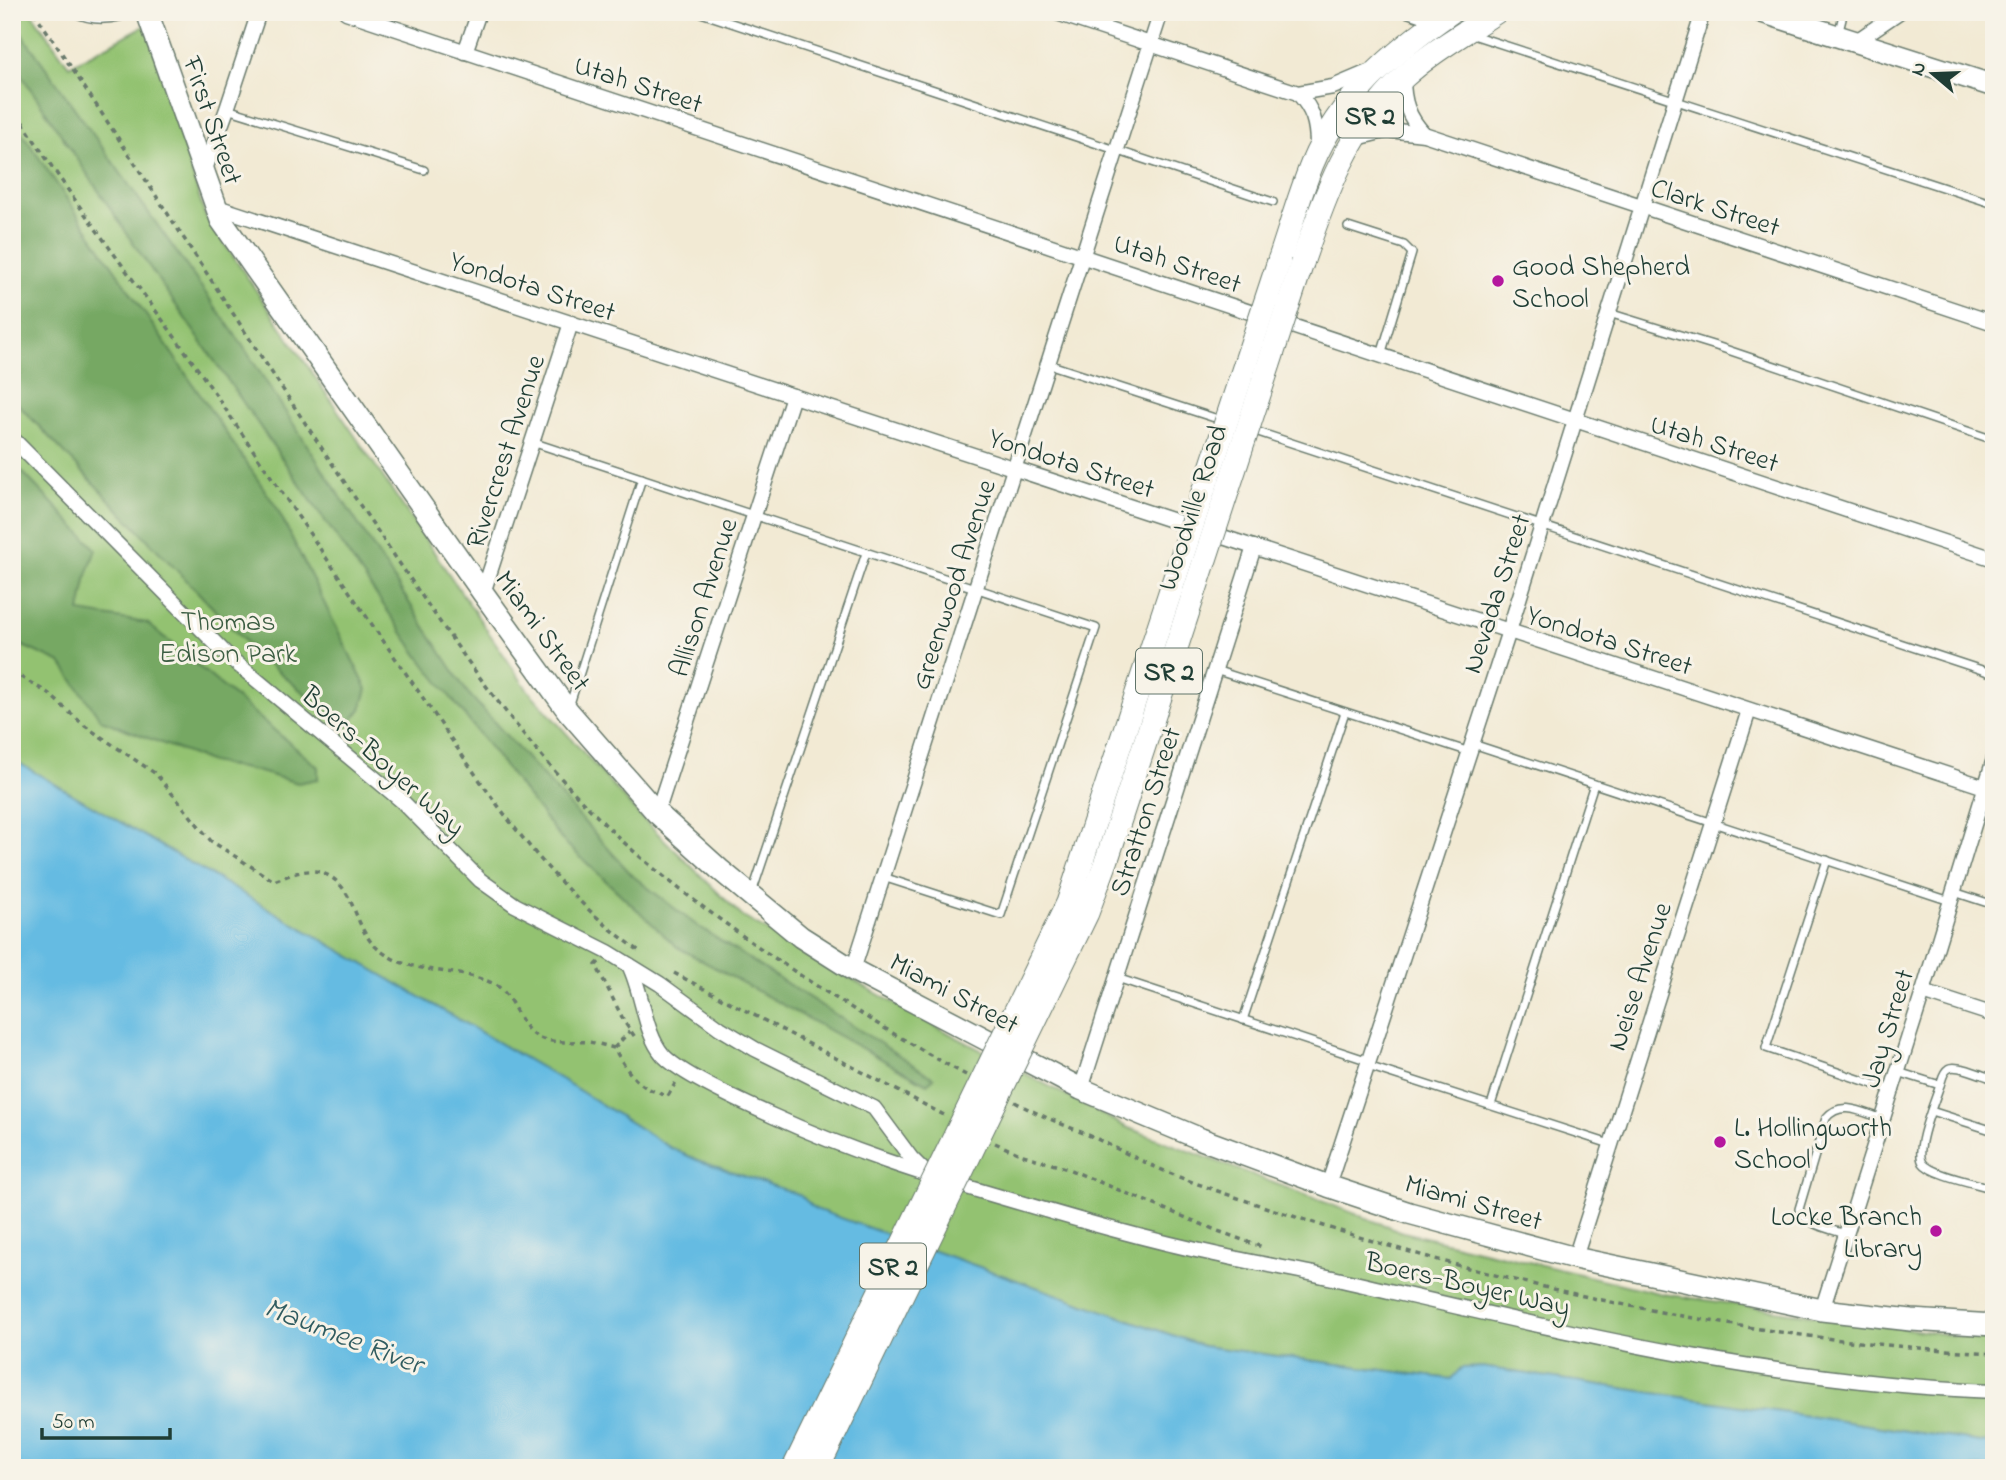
<svg xmlns="http://www.w3.org/2000/svg" width="2006" height="1480" font-family="'Indie Flower',sans-serif">
  <rect width="100%" height="100%" fill="#f7f3e8"/>
  <filter id="ink" filterUnits="userSpaceOnUse"><feTurbulence type="fractalNoise" baseFrequency=".0143" numOctaves="2"/><feDisplacementMap in="SourceGraphic" scale="14" xChannelSelector="R" yChannelSelector="G"/><feConvolveMatrix kernelMatrix="1 2 1 2 8 2 1 2 1" color-interpolation-filters="sRGB"/></filter>
  <filter id="wash" filterUnits="userSpaceOnUse"><feTurbulence type="fractalNoise" baseFrequency=".00686" numOctaves="4" result="noise"/><feDisplacementMap in="SourceGraphic" scale="28" xChannelSelector="R" yChannelSelector="G"/><feGaussianBlur stdDeviation="1.57" result="paint"/><feColorMatrix in="noise" values="0 0 0 0 0 0 0 0 0 0 0 0 0 0 0 0 0 1.4 0 .05"/><feComposite in="paint" operator="in"/></filter>
  <g filter="url(#wash)">
    <rect width="100%" height="100%" fill="#f2ead4"/>
    <polygon fill="#93c271" stroke="#598052" stroke-width="2" points="12,12 31,12 69,66 146,25 205,215 527,689 638,814 743,917 922,1019 1126,1127 1403,1232 1663,1294 1994,1341 1994,1444 1482,1367 1451,1379 1203,1346 815,1209 799,1195 697,1160 671,1148 564,1081 12,759"/>
    <g fill="#76a863" stroke="#4a724c" stroke-width="2">
      <polygon points="12,20 241,343 467,692 633,876 696,925 934,1078 927,1084 677,947 561,839 420,658 146,262 12,61"/>
      <polygon points="12,118 277,508 367,689 361,709 346,728 256,653 12,398"/>
      <polygon points="12,461 96,549 87,575 80,612 147,623 318,767 318,779 298,783 256,771 211,762 101,720 61,663 12,641"/>
    </g>
    <polygon fill="#65bbe2" stroke="#427c8b" stroke-width="2" points="12,759 564,1081 671,1148 697,1160 800,1195 815,1209 1203,1346 1451,1379 1461,1368 1482,1367 1994,1444 1994,1468 12,1468"/>
  </g>
  <g filter="url(#ink)">
    <g fill="none" stroke-linecap="round" stroke-linejoin="round">
      <defs>
        <g id="lane">
          <path d="M73 12C95 23 113 20 135 12"/>
          <polyline points="698,12 1273,202"/>
          <polyline points="1403,12 1429,21"/>
          <polyline points="1470,34 1994,204"/>
          <polyline points="1838,35 1842,19 1840,12"/>
          <polyline points="227,109 424,170"/>
          <polyline points="1348,227 1404,245 1412,253 1381,355"/>
          <polyline points="1609,313 1716,346 1994,440"/>
          <polyline points="1048,364 1224,421"/>
          <polyline points="1252,430 1994,674"/>
          <polyline points="532,442 1096,628 1001,915 883,877"/>
          <polyline points="1215,670 1470,752"/>
          <polyline points="569,707 642,478"/>
          <polyline points="1473,744 1950,901"/>
          <polyline points="1827,860 1766,1048 1891,1090"/>
          <polyline points="1954,892 1994,905"/>
          <polyline points="752,893 866,553"/>
          <polyline points="1117,978 1369,1061"/>
          <polyline points="1243,1020 1345,712"/>
          <polyline points="1368,1066 1610,1144"/>
          <path d="M1898 1072 1940 1085C1935 1101 1914 1149 1923 1163 1931 1175 1979 1184 1994 1189"/>
          <path d="M1940 1085C1942 1080 1943 1072 1948 1069 1955 1063 1984 1076 1994 1079"/>
          <polyline points="1491,1105 1594,784"/>
          <polyline points="1931,1111 1994,1131"/>
          <path d="M1846 1234C1830 1229 1805 1225 1799 1209L1826 1118C1841 1099 1864 1113 1883 1119"/>
        </g>
        <g id="street">
          <polyline points="346,12 1994,559"/>
          <polyline points="1054,12 1298,93 1333,87 1373,70"/>
          <polyline points="1855,42 1899,12"/>
          <polyline points="465,52 479,12"/>
          <path d="M1403 78C1403 101 1408 117 1424 134"/>
          <path d="M1298 93C1313 110 1317 123 1317 146"/>
          <polyline points="1357,138 1388,130 1424,134 1994,323"/>
          <polyline points="204,172 227,109 259,12"/>
          <polyline points="214,206 1994,790"/>
          <polyline points="12,438 229,657 402,801 480,880 515,905 608,952 660,984 720,1028 755,1049 874,1108 911,1158 923,1170"/>
          <polyline points="483,593 571,323"/>
          <polyline points="657,813 793,396"/>
          <path d="M629 965C643 993 644 1033 663 1055 681 1075 746 1104 773 1116 847 1150 925 1175 1004 1198 1075 1219 1147 1240 1219 1255 1255 1263 1292 1269 1328 1277 1547 1327 1768 1383 1994 1391"/>
          <polyline points="853,970 1161,12"/>
          <polyline points="1923,992 1994,1015"/>
          <polyline points="1081,1089 1254,547"/>
          <polyline points="1328,1186 1509,631 1703,12"/>
          <polyline points="1575,1258 1749,710"/>
          <polyline points="1822,1310 1923,992 1994,759"/>
        </g>
        <g id="secondary">
          <polyline points="147,12 221,220 483,593 568,711 657,813 719,869 801,937 853,970 1081,1089 1201,1139 1328,1186 1409,1213 1575,1258 1822,1310 1911,1320 1994,1325"/>
          <polyline points="1762,12 1994,86"/>
        </g>
        <g id="primary">
          <path d="M1279 261C1290 229 1299 196 1312 164 1339 99 1394 51 1451 12"/>
          <path d="M1302 263C1326 192 1348 130 1404 77 1431 52 1465 33 1496 12"/>
        </g>
      </defs>
      <use href="#lane" stroke="#697a6c" stroke-width="10"/>
      <use href="#street" stroke="#697a6c" stroke-width="17"/>
      <use href="#secondary" stroke="#697a6c" stroke-width="24"/>
      <use href="#primary" stroke="#697a6c" stroke-width="25"/>
      <g stroke="#697a6c" stroke-width="3.5" stroke-dasharray="5 5" stroke-linecap="butt">
        <path d="M34 12C147 179 255 350 368 517 444 628 518 742 616 835 654 871 697 903 740 934 812 985 888 1032 966 1075"/>
        <path d="M12 105C75 208 152 301 220 401 286 499 353 598 421 695 485 788 546 886 641 952"/>
        <path d="M12 672 48 693 85 726 156 774 211 841 274 881C290 875 309 866 325 874 356 887 353 927 376 947 409 977 454 966 492 983 516 994 516 1028 540 1038 554 1044 573 1041 588 1042 597 1043 606 1046 614 1048 629 1074 637 1088 668 1096L676 1082"/>
        <polyline points="599,962 596,965 625,1023 635,1037"/>
        <polyline points="674,973 946,1116"/>
        <polyline points="614,1048 630,1031"/>
        <path d="M1015 1102C1040 1116 1067 1126 1093 1137 1118 1149 1143 1162 1169 1173 1212 1190 1256 1204 1299 1218 1523 1291 1759 1341 1994 1353"/>
        <polyline points="995,1143 1020,1154 1068,1169 1218,1231 1262,1247"/>
      </g>
      <use href="#lane" stroke="#fff" stroke-width="7"/>
      <use href="#street" stroke="#fff" stroke-width="14"/>
      <use href="#secondary" stroke="#fff" stroke-width="21"/>
      <use href="#primary" stroke="#fff" stroke-width="23"/>
      <defs>
        <g id="primary-bridge">
          <polyline points="794,1468 1068,903 1279,261"/>
          <polyline points="818,1468 1087,913 1107,859 1302,263"/>
        </g>
      </defs>
      <use href="#primary-bridge" stroke="#697a6c" stroke-width="25" stroke-linecap="butt"/>
      <use href="#primary-bridge" stroke="#fff" stroke-width="23"/>
    </g>
  </g>
  <g fill="#b5179e" stroke="#f7f3e8" stroke-width="2.5">
    <circle cx="1498" cy="281" r="7"/>
    <circle cx="1720" cy="1142" r="7"/>
    <circle cx="1936" cy="1231" r="7"/>
  </g>
  <g text-anchor="middle" stroke-width="6" stroke-linejoin="round" paint-order="stroke">
    <g fill="#f7f3e8" stroke="#60746a" stroke-width="2">
      <rect x="1337" y="92.5" width="66" height="45" rx="5"/>
      <rect x="1136" y="648.5" width="66" height="45" rx="5"/>
      <rect x="860" y="1243.5" width="66" height="45" rx="5"/>
    </g>
    <g font-size="26" font-weight="bold" fill="#1f3d34">
      <text x="1370" y="124">SR 2</text>
      <text x="1169" y="680">SR 2</text>
      <text x="893" y="1275">SR 2</text>
    </g>
    <g font-size="28" fill="#1f3d34" stroke="#f7f3e8">
      <text transform="translate(639 83) rotate(18)" y="10">Utah Street</text>
      <text transform="translate(214 120) rotate(71)" y="10">First Street</text>
      <text transform="translate(1716 206) rotate(18)" y="10">Clark Street</text>
      <text transform="translate(1178 262) rotate(19)" y="10">Utah Street</text>
      <text transform="translate(533 285) rotate(18)" y="10">Yondota Street</text>
      <text transform="translate(1715 442) rotate(18)" y="10">Utah Street</text>
      <text transform="translate(504 451) rotate(-72)" y="10">Rivercrest Avenue</text>
      <text transform="translate(1072 462) rotate(18)" y="10">Yondota Street</text>
      <text transform="translate(1191 507) rotate(-72)" y="10">Woodville Road</text>
      <text transform="translate(952 584) rotate(-72)" y="10">Greenwood Avenue</text>
      <text transform="translate(1495 593) rotate(-72)" y="10">Nevada Street</text>
      <text transform="translate(702 597) rotate(-72)" y="10">Allison Avenue</text>
      <text transform="translate(544 630) rotate(54)" y="10">Miami Street</text>
      <text transform="translate(1610 639) rotate(18)" y="10">Yondota Street</text>
      <text transform="translate(384 760) rotate(42)" y="10">Boers-Boyer Way</text>
      <text transform="translate(1144 811) rotate(-72)" y="10">Stratton Street</text>
      <text transform="translate(1638 976) rotate(-72)" y="10">Neise Avenue</text>
      <text transform="translate(955 992) rotate(28)" y="10">Miami Street</text>
      <text transform="translate(1886 1028) rotate(-73)" y="10">Jay Street</text>
      <text transform="translate(1474 1201) rotate(16)" y="10">Miami Street</text>
      <text transform="translate(1468 1283) rotate(13)" y="10">Boers-Boyer Way</text>
    </g>
    <g font-size="28" fill="#1f3d34" stroke="#f7f3e8" text-anchor="start">
      <text x="1512" y="275">Good Shepherd<tspan x="1512" dy="32">School</tspan></text>
      <text x="1734" y="1136">L. Hollingworth<tspan x="1734" dy="32">School</tspan></text>
      <text x="1922" y="1225" text-anchor="end">Locke Branch<tspan x="1922" dy="32">Library</tspan></text>
    </g>
    <g font-size="28" fill="#3c5e43" stroke="#f7f3e8">
      <text x="228" y="630">Thomas<tspan x="228" dy="32">Edison Park</tspan></text>
    </g>
    <g font-size="30" font-style="italic" fill="#305c60" stroke="#f7f3e8">
      <text transform="translate(344 1335) rotate(21)" y="10">Maumee River</text>
    </g>
  </g>
  <rect width="2006" height="1480" fill="none" stroke="#f7f3e8" stroke-width="42"/>
  <g transform="translate(1933 74) rotate(289)" stroke="#f7f3e8" stroke-width="5" paint-order="stroke">
  <path d="M0-5L12 26L0 18L-12 26Z" fill="#1f3d34"/>
  <text y="-10" font-size="19" font-weight="bold" text-anchor="middle" fill="#1f3d34">N</text>
  </g>
  <path d="M42 1428v10h128v-10" fill="none" stroke="#1f3d34" stroke-width="3.5"/>
  <text x="52" y="1428" font-size="21" fill="#1f3d34" stroke="#f7f3e8" stroke-width="5" paint-order="stroke">50 m</text>
</svg>
